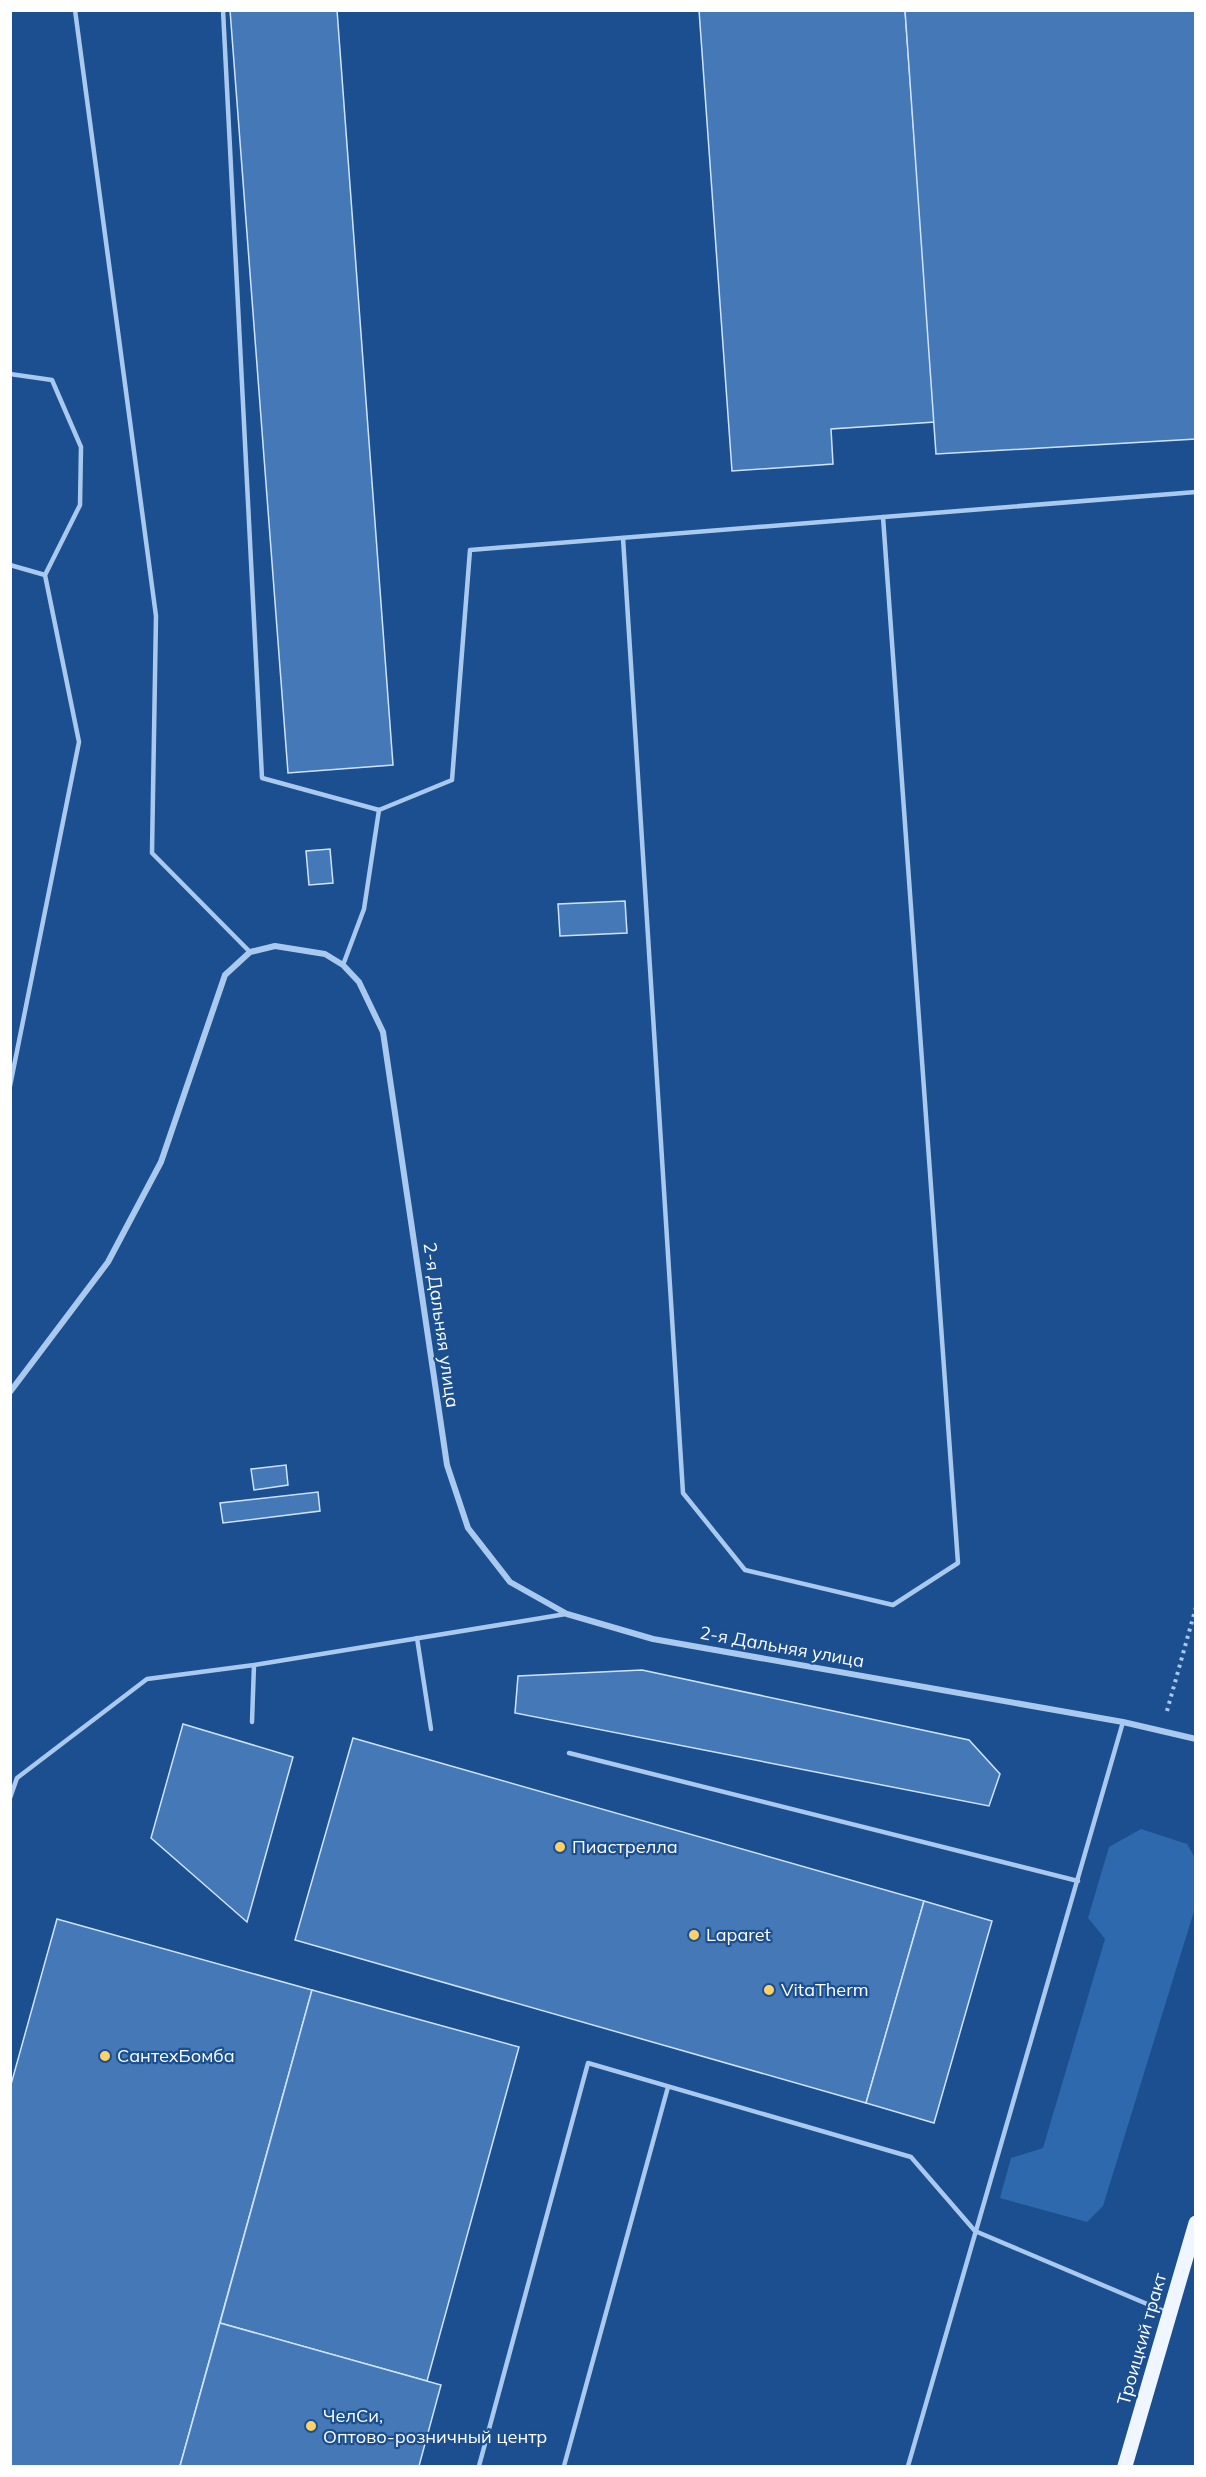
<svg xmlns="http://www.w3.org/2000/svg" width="1206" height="2477" font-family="Mulish,sans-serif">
  <rect width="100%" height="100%" fill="#1b4f8f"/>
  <polygon fill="#2e69ad" points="1141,1829 1187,1844 1195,1858 1195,1908 1103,2206 1087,2222 1000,2198 1011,2158 1043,2148 1105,1939 1088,1918 1109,1847"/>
  <g fill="#4478b7" stroke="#cfe3fa" stroke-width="1.5">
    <polygon points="230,10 337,10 393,765 288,773"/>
    <polygon points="699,10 905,10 935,422 831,429 833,464 732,471"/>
    <polygon points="905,10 1196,10 1196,439 936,454"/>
    <polygon points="330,849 333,883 309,885 306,851"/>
    <polygon points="625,901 627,933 560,936 558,904"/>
    <polygon points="286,1465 288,1485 254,1490 251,1469"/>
    <polygon points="318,1492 320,1511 223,1523 220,1503"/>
    <polygon points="642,1670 969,1740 1000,1774 989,1806 515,1713 518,1676"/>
    <polygon points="183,1724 293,1757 247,1922 151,1838"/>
    <polygon points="353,1738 924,1901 866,2103 295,1940"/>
    <polygon points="924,1901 992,1921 934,2123 866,2103"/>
    <polygon points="57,1919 312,1990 180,2466 10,2466 10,2088"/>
    <polygon points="312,1990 519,2047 427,2381 220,2323"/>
    <polygon points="220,2323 441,2385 419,2466 180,2466"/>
  </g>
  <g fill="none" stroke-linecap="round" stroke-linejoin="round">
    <polyline stroke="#a9c9ee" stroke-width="4" stroke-dasharray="3 4.5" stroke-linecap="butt" points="1167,1711 1196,1607"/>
    <g stroke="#a9c9ee" stroke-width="4.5">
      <polyline points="75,10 156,616 152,853 250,952"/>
      <polyline points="223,10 262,778 379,810"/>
      <polyline points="10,374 52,380 81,447 80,505 45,575 79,742 10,1086"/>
      <polyline points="623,538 683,1493 745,1570 893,1605 958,1563 883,517"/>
      <polyline points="10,565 45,575"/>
      <polyline points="343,965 364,909 379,810 452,780 470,550 1196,492"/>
      <polyline points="417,1638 431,1729"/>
      <polyline points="252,1722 254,1665"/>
      <polyline points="569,1753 1078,1881"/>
      <polyline points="10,1798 17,1778 147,1679 254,1665 566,1614"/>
      <polyline points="479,2466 588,2063 911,2157 975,2231 1166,2312"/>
      <polyline points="564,2466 668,2087"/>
      <polyline points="908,2466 1123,1722"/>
    </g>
    <polyline stroke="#a9c9ee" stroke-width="6" points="10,1392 108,1262 161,1162 225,975 250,952 275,946 325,954 343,965 359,982 383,1032 447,1465 468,1528 510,1582 567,1614 653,1639 1123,1722 1196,1739"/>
    <polyline stroke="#f0f6ff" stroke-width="15" points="1125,2466 1196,2223"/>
  </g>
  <g fill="#ffd166" stroke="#1b4f8f" stroke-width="2">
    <circle cx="560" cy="1847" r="6"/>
    <circle cx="694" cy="1935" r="6"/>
    <circle cx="769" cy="1990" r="6"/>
    <circle cx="105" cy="2056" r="6"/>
    <circle cx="311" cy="2426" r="6"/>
  </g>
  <g text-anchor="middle" stroke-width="4.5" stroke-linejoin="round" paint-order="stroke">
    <g font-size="18" fill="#fff" stroke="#1b4f8f">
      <text transform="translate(441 1325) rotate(82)" y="6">2-я Дальняя улица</text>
      <text transform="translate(782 1647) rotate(10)" y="6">2-я Дальняя улица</text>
      <text transform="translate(1142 2339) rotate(-74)" y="6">Троицкий тракт</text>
    </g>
    <g font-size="18" fill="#fff" stroke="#1b4f8f" text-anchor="start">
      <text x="572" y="1853">Пиастрелла</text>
      <text x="706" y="1941">Laparet</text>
      <text x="781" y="1996">VitaTherm</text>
      <text x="117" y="2062">СантехБомба</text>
      <text x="323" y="2422">ЧелСи,<tspan x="323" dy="21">Оптово-розничный центр</tspan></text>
    </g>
  </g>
  <rect width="1206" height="2477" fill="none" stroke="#ffffff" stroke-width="24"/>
</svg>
